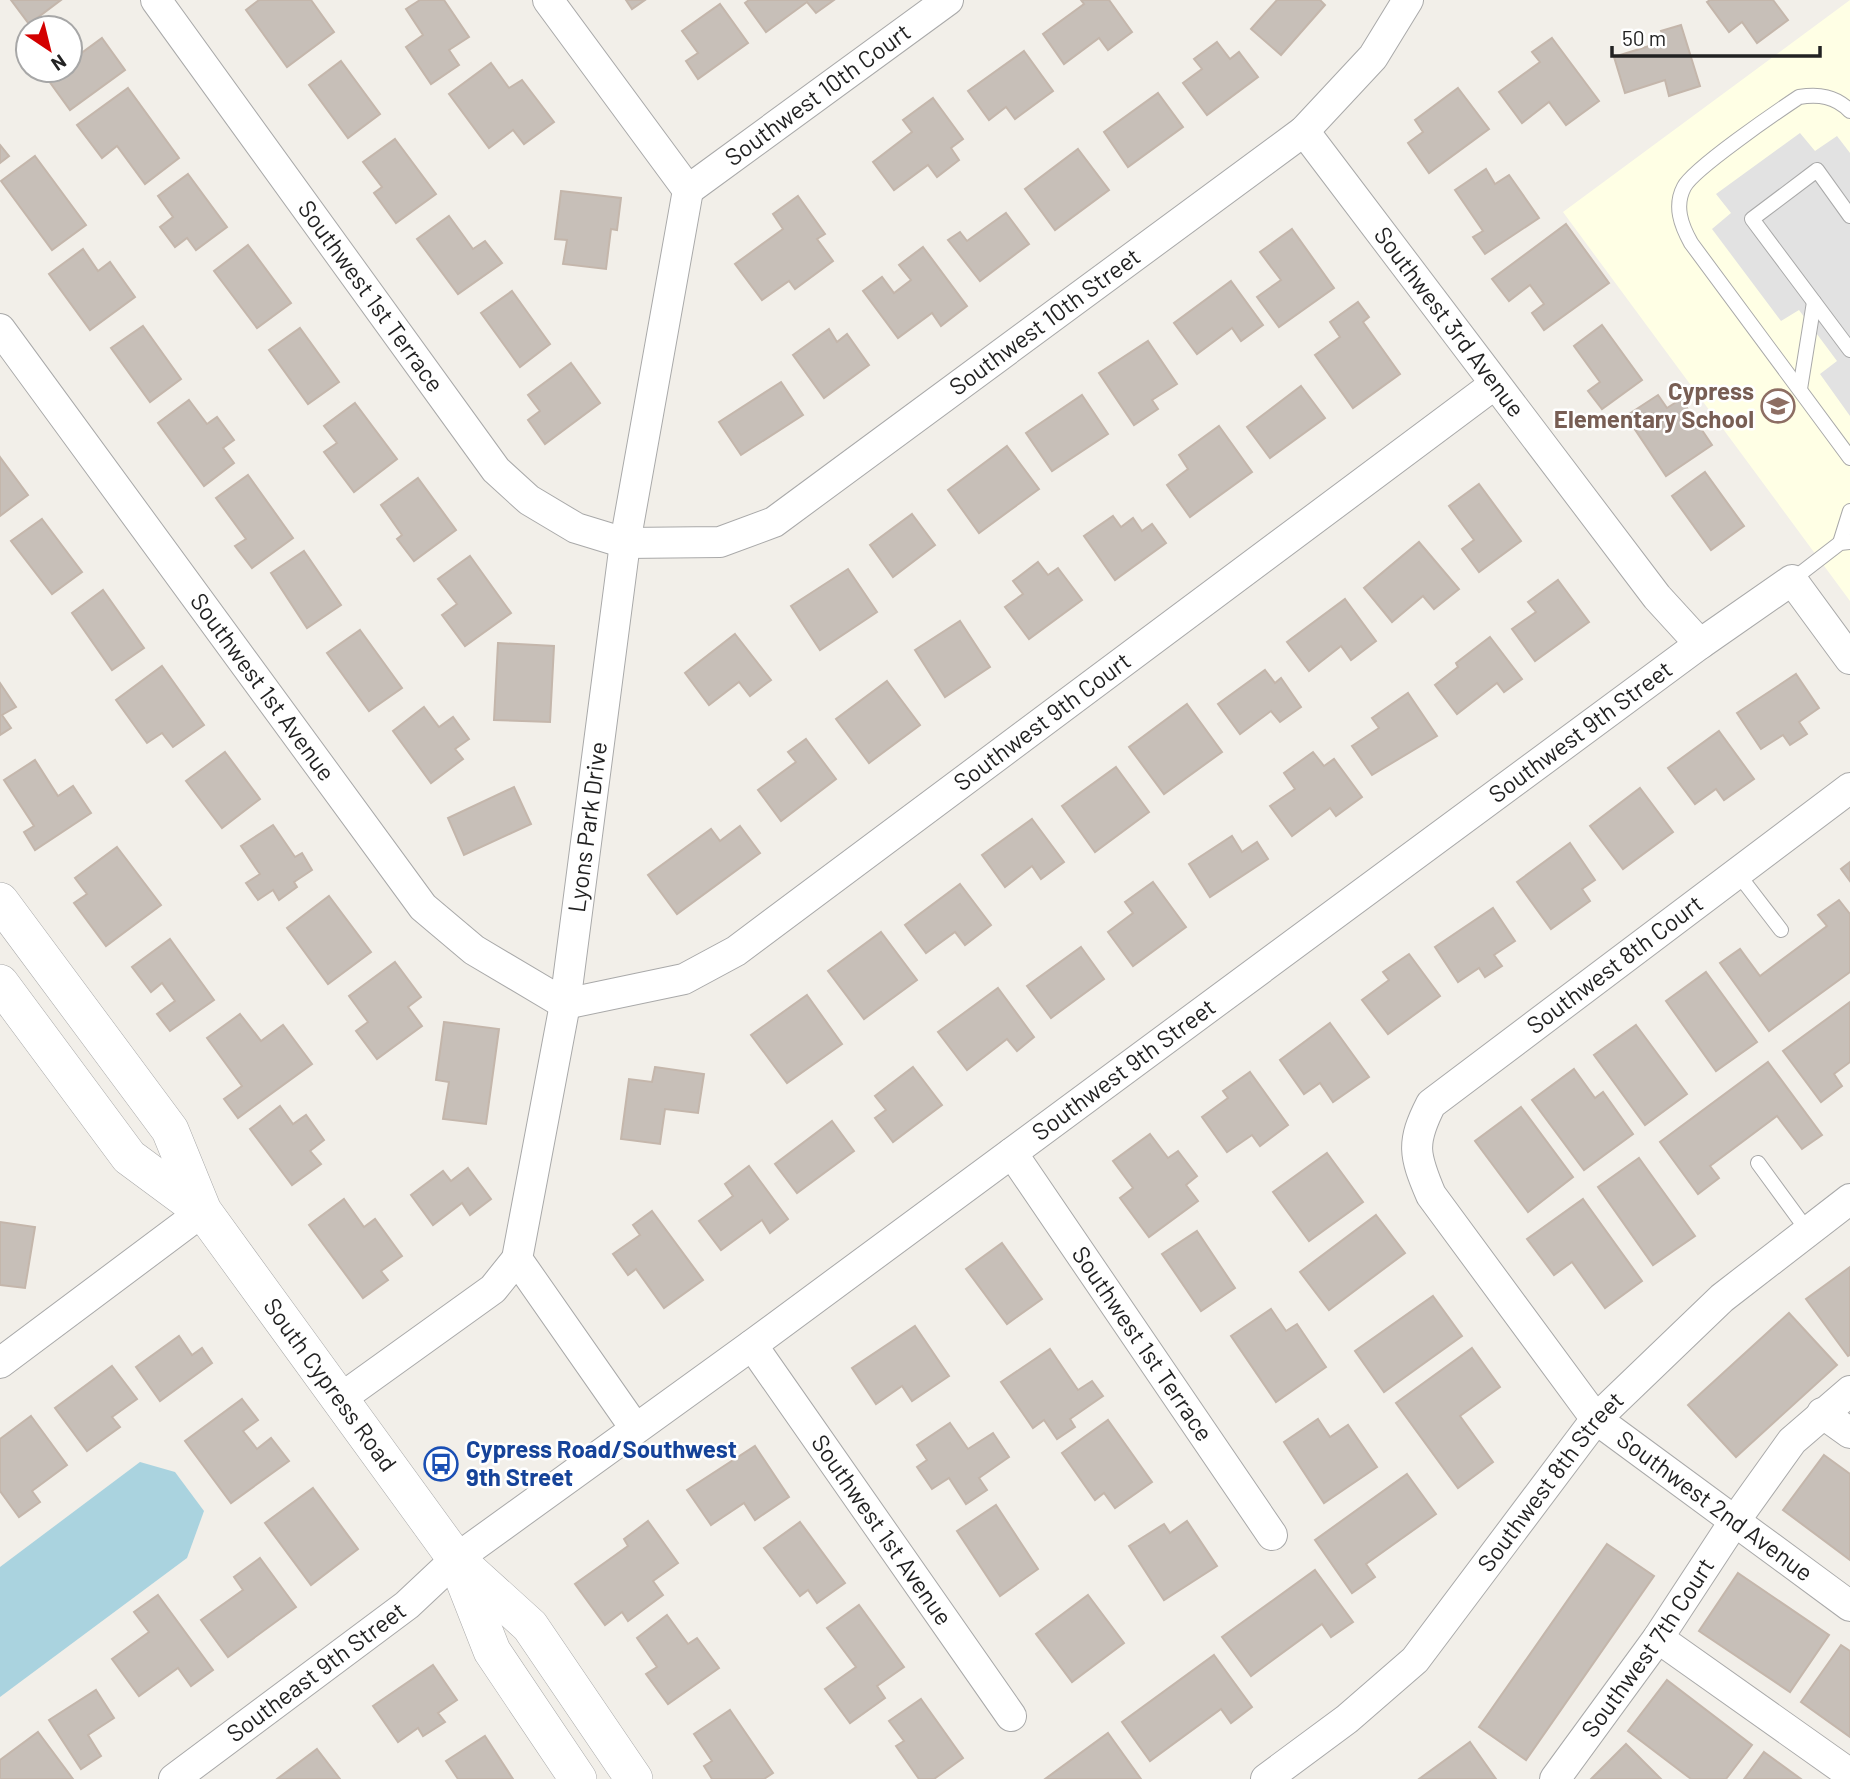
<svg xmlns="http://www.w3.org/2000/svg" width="1850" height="1779" font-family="Barlow,sans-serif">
  <rect width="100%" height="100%" fill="#f2efe9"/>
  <polygon fill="#ffffe5" points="1850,0 1850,601 1563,212"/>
  <polygon fill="#e2e2e2" points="1800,133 1815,151 1837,136 1850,153 1850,416 1820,374 1837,361 1799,310 1781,321 1712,229 1731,213 1716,194"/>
  <polygon fill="#aad3df" points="140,1462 175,1472 204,1511 187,1558 0,1697 0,1567"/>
  <g fill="#c7bfb8" stroke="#c4b6ab" stroke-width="2">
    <polygon points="11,0 61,0 29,24"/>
    <polygon points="259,0 311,0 334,32 287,67 246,10"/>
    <polygon points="420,0 444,0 469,37 449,50 459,65 431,84 406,47 423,35 406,9"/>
    <polygon points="626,0 645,0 632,9"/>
    <polygon points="749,0 834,0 816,13 807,2 766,32 745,3"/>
    <polygon points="1081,0 1109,0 1132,32 1108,50 1099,38 1064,64 1043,34 1084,4"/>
    <polygon points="1277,0 1320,0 1325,5 1281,55 1251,29"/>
    <polygon points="1710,0 1773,0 1788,20 1757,43 1742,22 1729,32 1707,2"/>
    <polygon points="720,4 748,43 698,79 686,61 698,53 682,31"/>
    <polygon points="1681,25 1700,86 1669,96 1665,80 1625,93 1614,57 1665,41 1661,31"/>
    <polygon points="102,38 125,70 70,110 41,70 70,70 70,40 80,54"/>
    <polygon points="1552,38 1599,101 1566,125 1549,102 1522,123 1499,92 1540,62 1532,52"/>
    <polygon points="1217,42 1230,59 1239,52 1258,77 1207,115 1183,83 1202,69 1194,59"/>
    <polygon points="1024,51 1053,91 1015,119 1006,107 989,120 968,91"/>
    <polygon points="341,61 380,114 348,138 309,85"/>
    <polygon points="491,63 509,88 522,80 554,122 524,144 513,130 489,148 449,94"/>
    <polygon points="128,88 179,158 145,184 117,146 102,158 77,125"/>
    <polygon points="1458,88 1489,129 1429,173 1408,143 1423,132 1415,120"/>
    <polygon points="1158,93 1183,127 1128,167 1104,132"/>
    <polygon points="933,98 963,139 951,148 959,160 937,177 928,165 894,190 873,162 912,132 903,120"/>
    <polygon points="395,139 436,194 396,223 374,193 382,187 363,162"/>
    <polygon points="0,145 9,156 0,163"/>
    <polygon points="1078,149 1109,190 1055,230 1025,189"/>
    <polygon points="35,156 86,225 52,250 1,181"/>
    <polygon points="1486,169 1495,184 1509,175 1539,218 1485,254 1473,237 1483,231 1455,190"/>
    <polygon points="188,174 227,227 196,250 187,238 175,247 160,227 173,217 158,196"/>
    <polygon points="561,191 621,198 617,230 611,229 606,269 563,264 567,240 555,239"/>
    <polygon points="798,196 825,234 817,239 833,261 795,289 789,281 762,300 735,264 783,229 773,214"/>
    <polygon points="1006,213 1029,244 980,281 948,240 960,232 967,241"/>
    <polygon points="449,216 473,249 485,241 502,263 458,294 417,239"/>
    <polygon points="1566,224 1609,283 1544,330 1532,313 1544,304 1530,285 1509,301 1492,279"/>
    <polygon points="1292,229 1334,288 1279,327 1257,297 1281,280 1260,252"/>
    <polygon points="248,245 291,303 257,328 214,271"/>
    <polygon points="923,247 967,306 941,326 932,313 898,338 863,291 882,277 894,293 911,280 899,265"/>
    <polygon points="83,249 98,271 110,262 135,297 90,330 49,274"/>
    <polygon points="1231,281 1263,325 1241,341 1232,328 1197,354 1174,323"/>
    <polygon points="512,291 550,344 520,367 481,313"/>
    <polygon points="1358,302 1369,317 1363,322 1400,374 1353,408 1315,355 1340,337 1330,322"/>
    <polygon points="1602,325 1642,380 1602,409 1588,391 1600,382 1574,346"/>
    <polygon points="143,326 181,379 150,402 111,348"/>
    <polygon points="300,328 339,382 308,404 269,350"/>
    <polygon points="829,329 837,342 847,334 869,365 824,398 793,355"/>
    <polygon points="1148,341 1177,384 1152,400 1158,409 1134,425 1099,373"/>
    <polygon points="571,363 600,403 545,444 528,420 540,411 528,395"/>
    <polygon points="781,382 803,415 741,455 719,422"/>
    <polygon points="1301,386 1325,418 1270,458 1247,427"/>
    <polygon points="1082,395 1108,434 1052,471 1026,433"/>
    <polygon points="1658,395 1667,408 1681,399 1712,445 1666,476 1626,416"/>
    <polygon points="189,400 207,424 217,417 234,440 223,448 234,463 204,486 158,423"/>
    <polygon points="355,403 397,459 354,492 324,452 337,443 324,426"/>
    <polygon points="1219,426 1252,472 1190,517 1167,485 1188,469 1179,455"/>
    <polygon points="1007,446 1039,489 979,533 948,490"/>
    <polygon points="0,457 28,495 0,516"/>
    <polygon points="1705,472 1744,526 1711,550 1672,496"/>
    <polygon points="248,475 293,538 252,568 235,546 246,539 216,498"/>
    <polygon points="418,478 456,530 414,561 397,539 402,535 381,505"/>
    <polygon points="1479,484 1521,541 1479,572 1462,549 1474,540 1449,506"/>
    <polygon points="912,514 935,545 893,577 870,545"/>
    <polygon points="1113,516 1121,527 1133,518 1142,531 1152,524 1166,543 1115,580 1084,536"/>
    <polygon points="42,519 82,572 52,594 11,541"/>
    <polygon points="1419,542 1459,589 1434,609 1423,596 1392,622 1364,588"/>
    <polygon points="304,551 341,605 307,628 271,573"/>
    <polygon points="470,556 511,613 465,646 442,615 457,604 438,579"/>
    <polygon points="1038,562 1048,575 1058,568 1082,600 1029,639 1005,607 1023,594 1013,581"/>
    <polygon points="848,569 877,612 820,650 791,606"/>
    <polygon points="1558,580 1589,622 1535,661 1512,629 1536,612 1528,602"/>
    <polygon points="103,590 144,648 112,670 72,613"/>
    <polygon points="1345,599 1376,641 1351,660 1341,646 1309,671 1287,642"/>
    <polygon points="960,621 990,667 945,697 915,650"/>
    <polygon points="360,630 402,688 369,711 327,653"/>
    <polygon points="735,634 771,680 750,696 739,682 709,705 685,673"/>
    <polygon points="1490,637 1522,679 1504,692 1497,683 1457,714 1435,685 1458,667 1456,663"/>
    <polygon points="498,643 554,646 550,722 494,720"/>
    <polygon points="162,666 204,725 173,747 162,733 147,743 116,700"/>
    <polygon points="1265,670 1275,683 1281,678 1301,707 1280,722 1271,711 1240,734 1218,704"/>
    <polygon points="1796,674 1819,708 1799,722 1807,734 1790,745 1783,735 1761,749 1737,713"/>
    <polygon points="887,681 920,725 869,763 836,719"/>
    <polygon points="0,683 16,707 2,715 11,728 0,735"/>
    <polygon points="1408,693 1437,736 1372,775 1352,746 1379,728 1372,718"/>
    <polygon points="1187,704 1222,752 1164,794 1129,747"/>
    <polygon points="424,707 439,727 453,717 469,739 455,749 463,759 431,783 393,731"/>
    <polygon points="1719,731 1754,779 1724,800 1716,789 1695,804 1668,768"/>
    <polygon points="806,739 836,779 781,821 758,790 796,762 788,752"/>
    <polygon points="225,752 260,799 222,828 186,781"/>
    <polygon points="1313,752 1324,766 1334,759 1362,797 1336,816 1330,808 1292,836 1270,806 1295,789 1284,773"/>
    <polygon points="35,760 58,796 73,786 91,813 35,850 24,832 34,826 4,780"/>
    <polygon points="1116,767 1149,812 1095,852 1062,806"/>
    <polygon points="514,787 531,824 464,855 448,818"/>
    <polygon points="1640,788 1673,832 1623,869 1590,826"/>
    <polygon points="1032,819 1064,862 1041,879 1032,866 1005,887 982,855"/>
    <polygon points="273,825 295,857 302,853 312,870 294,882 297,887 279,900 273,890 258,900 246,883 260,874 241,846"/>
    <polygon points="740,826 760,853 677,914 648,875 711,829 720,841"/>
    <polygon points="1232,836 1242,852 1257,842 1268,859 1210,897 1189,864"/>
    <polygon points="1570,843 1595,880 1582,889 1590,901 1551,929 1517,882"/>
    <polygon points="117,847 161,905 106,946 74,903 87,894 75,878"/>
    <polygon points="1850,862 1850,881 1841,869"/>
    <polygon points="1153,882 1186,927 1133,966 1108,932 1133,913 1125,902"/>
    <polygon points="960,884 991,925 965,945 955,932 926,953 905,925"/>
    <polygon points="329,896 371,952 328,984 287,928"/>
    <polygon points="1839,900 1850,914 1850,972 1769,1031 1720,963 1740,949 1760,976 1827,926 1818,915"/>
    <polygon points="1493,908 1515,941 1494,955 1502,966 1485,977 1479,968 1458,982 1435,947"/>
    <polygon points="881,932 917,980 864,1019 828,971"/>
    <polygon points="170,939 214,1000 170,1031 157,1014 175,1001 162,983 151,992 132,967"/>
    <polygon points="1081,947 1104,979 1051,1018 1027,986"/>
    <polygon points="1409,954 1440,996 1388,1034 1362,1000 1389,980 1383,972"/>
    <polygon points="395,962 421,997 408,1007 422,1026 377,1059 356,1031 368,1022 349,996"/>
    <polygon points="1706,972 1757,1042 1716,1071 1666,1001"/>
    <polygon points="998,988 1034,1037 1017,1051 1007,1039 967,1070 938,1032"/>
    <polygon points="807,995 842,1044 787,1083 751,1035"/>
    <polygon points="1850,1002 1850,1062 1834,1074 1842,1086 1821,1102 1783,1051"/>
    <polygon points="240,1014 261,1041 283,1025 312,1064 238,1118 224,1099 242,1086 207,1038"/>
    <polygon points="444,1022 499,1029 486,1124 443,1119 449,1082 436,1080"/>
    <polygon points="1330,1023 1369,1077 1333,1102 1320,1083 1304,1094 1280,1060"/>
    <polygon points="1636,1025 1687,1094 1645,1125 1594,1055"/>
    <polygon points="1768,1062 1822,1135 1802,1149 1777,1116 1710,1166 1719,1178 1698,1194 1660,1142"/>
    <polygon points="655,1067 704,1074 698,1113 665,1109 660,1144 621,1139 629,1079 652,1082"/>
    <polygon points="913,1067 942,1105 893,1142 875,1118 886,1110 875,1096"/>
    <polygon points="1574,1069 1595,1098 1603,1092 1633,1134 1584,1170 1532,1100"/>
    <polygon points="1250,1072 1288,1125 1260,1146 1252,1135 1227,1152 1202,1117 1228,1098 1223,1091"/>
    <polygon points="280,1106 293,1124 306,1115 324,1140 310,1151 321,1164 292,1185 250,1129"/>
    <polygon points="1521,1107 1573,1177 1528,1212 1475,1141"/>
    <polygon points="832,1121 854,1151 797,1193 775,1164"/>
    <polygon points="1150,1134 1168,1158 1178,1151 1197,1176 1186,1185 1198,1201 1149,1237 1120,1198 1133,1188 1113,1161"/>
    <polygon points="1327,1153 1363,1202 1309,1241 1273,1192"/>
    <polygon points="1639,1158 1695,1236 1653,1265 1598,1187"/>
    <polygon points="749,1166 788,1219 770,1233 762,1220 721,1250 699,1221 733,1196 725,1184"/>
    <polygon points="468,1168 491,1199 470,1215 462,1203 433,1225 411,1195 443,1171 451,1181"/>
    <polygon points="344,1199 364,1227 375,1219 402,1256 381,1271 388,1280 363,1298 309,1225"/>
    <polygon points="1583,1199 1642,1281 1605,1308 1572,1262 1554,1275 1527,1239"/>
    <polygon points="652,1211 703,1280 664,1308 636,1269 628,1275 613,1254 640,1235 633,1225"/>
    <polygon points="1376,1215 1405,1253 1329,1310 1300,1272"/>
    <polygon points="0,1222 35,1227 25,1288 0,1285"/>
    <polygon points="1197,1231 1235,1288 1201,1311 1162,1254"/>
    <polygon points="1002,1243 1042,1299 1007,1324 966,1269"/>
    <polygon points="1850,1267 1850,1355 1848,1356 1806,1299"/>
    <polygon points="1433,1296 1462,1336 1384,1392 1355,1351"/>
    <polygon points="1271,1309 1286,1331 1297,1324 1326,1367 1276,1402 1231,1336"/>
    <polygon points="1789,1313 1837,1365 1736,1457 1688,1405"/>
    <polygon points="915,1326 949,1376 912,1401 902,1386 876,1404 852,1368"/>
    <polygon points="179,1336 192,1355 202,1348 212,1363 160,1401 136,1367"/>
    <polygon points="1472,1348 1500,1387 1460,1416 1493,1462 1458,1488 1396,1403"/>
    <polygon points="1050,1349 1078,1390 1092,1381 1103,1396 1070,1419 1075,1427 1057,1439 1044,1420 1033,1428 1001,1382"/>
    <polygon points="112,1366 137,1399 112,1417 120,1427 87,1451 55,1408"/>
    <polygon points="242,1399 258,1420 243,1431 257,1449 271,1438 289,1461 231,1503 185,1441"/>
    <polygon points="31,1416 67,1465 32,1491 40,1502 19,1517 0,1491 0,1439"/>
    <polygon points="1318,1419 1330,1437 1348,1425 1377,1467 1324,1503 1284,1442"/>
    <polygon points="1108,1420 1152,1482 1115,1508 1104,1493 1095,1500 1062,1453"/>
    <polygon points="950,1423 968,1449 993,1433 1009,1457 979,1478 987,1490 966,1504 949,1478 932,1489 917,1467 927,1460 917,1445"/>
    <polygon points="755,1446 789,1497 755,1520 744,1503 711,1525 687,1490"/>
    <polygon points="1824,1455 1850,1474 1850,1560 1783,1510"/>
    <polygon points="1407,1474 1436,1514 1366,1564 1375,1577 1352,1593 1315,1540"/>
    <polygon points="313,1488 358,1549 311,1585 265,1523"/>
    <polygon points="996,1505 1038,1569 1000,1596 957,1531"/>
    <polygon points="648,1521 678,1563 653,1581 663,1595 628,1621 622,1612 605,1625 575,1584 628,1546 624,1539"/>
    <polygon points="1187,1521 1217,1566 1164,1600 1129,1546 1164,1524 1170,1533"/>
    <polygon points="800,1522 845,1583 817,1603 808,1590 800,1596 764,1548"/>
    <polygon points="1607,1544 1654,1576 1526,1760 1479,1727"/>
    <polygon points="260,1558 296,1607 228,1657 201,1620 243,1590 234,1577"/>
    <polygon points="1315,1570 1353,1622 1331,1637 1322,1624 1251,1676 1222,1637"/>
    <polygon points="1738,1573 1829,1635 1790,1692 1699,1631"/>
    <polygon points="158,1595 213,1670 191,1686 178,1668 139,1696 112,1659 149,1632 134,1612"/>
    <polygon points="1088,1595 1124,1643 1072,1682 1036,1634"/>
    <polygon points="859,1605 904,1667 877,1686 885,1698 850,1723 825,1689 856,1667 827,1628"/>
    <polygon points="667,1615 688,1644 697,1638 719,1668 668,1704 646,1674 657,1667 637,1638"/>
    <polygon points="1841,1645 1850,1651 1850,1737 1801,1702"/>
    <polygon points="1214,1655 1252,1707 1231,1723 1221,1709 1150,1761 1122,1722"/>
    <polygon points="433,1665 457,1700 438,1713 445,1722 423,1736 418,1728 398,1742 373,1706"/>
    <polygon points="1667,1680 1752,1745 1726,1779 1691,1779 1628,1731"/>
    <polygon points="96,1690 114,1718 88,1735 101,1756 81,1769 49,1720"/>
    <polygon points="921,1699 963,1758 934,1779 919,1779 896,1746 904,1741 889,1721"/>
    <polygon points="730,1710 773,1773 764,1779 712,1779 704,1766 712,1761 694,1734"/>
    <polygon points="38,1732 73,1779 0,1779 0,1760"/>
    <polygon points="1108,1733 1141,1779 1045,1779"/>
    <polygon points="485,1736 513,1779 458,1779 446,1761"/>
    <polygon points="1470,1742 1496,1779 1419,1779"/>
    <polygon points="1626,1744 1661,1779 1591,1779"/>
    <polygon points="317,1749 340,1779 277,1779"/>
    <polygon points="1764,1752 1801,1779 1744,1779"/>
  </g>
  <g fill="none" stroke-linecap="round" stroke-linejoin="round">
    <defs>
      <g id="service">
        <path d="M1850 111C1835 96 1819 94 1799 97 1778 111 1693 169 1684 187 1674 206 1681 225 1691 243L1850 458"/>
        <polyline points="1850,216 1817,170 1752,219 1850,350"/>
        <polyline points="1800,389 1814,302"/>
        <polyline points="1840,543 1850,511"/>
        <polyline points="1792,580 1840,543 1850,542"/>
        <polyline points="1738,874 1781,930"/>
        <polyline points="1758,1163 1807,1230"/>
      </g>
      <g id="minor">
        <path id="s1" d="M156 0 496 470 529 500 576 528 625 543 720 542 774 522 1304 131 1373 57 1408 0"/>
        <polyline points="548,0 688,190"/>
        <path id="s2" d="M1304 131 1657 597 1700 644"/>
        <path id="s3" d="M688 190 948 0"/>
        <path id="s4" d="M0 329 423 907 474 950 565 1004 684 979 736 951 1495 384"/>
        <path id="s5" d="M1850 788 1431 1104C1411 1143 1414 1155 1431 1195L1596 1419 1850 1606"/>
        <path id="s6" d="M1012 1153 1272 1535"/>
        <path id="s7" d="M752 1345 1011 1716"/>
        <polyline points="0,1363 203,1211"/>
        <polyline points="340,1399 493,1289 517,1259"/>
        <polyline points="1822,1413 1850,1433"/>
        <path id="s8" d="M635 1428 517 1259 565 1004 625 543 688 190"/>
        <polyline points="1658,1638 1850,1774"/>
        <path id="s9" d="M174 1779 407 1605 456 1559 752 1345 1700 644 1792 580 1850 659"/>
        <path id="s10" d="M1266 1779 1347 1719 1415 1660 1596 1419 1722 1298 1850 1199"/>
        <path id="s11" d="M1555 1779 1658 1638 1734 1522 1792 1441 1850 1391"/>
      </g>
      <g id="tertiary">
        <path id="s12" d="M0 901 170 1130 203 1211 456 1559 530 1626 634 1779"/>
        <polyline points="0,983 129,1157 202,1211"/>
        <polyline points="459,1567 492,1651 578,1779"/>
      </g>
    </defs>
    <use href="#service" stroke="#a9a9a9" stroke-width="16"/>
    <use href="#minor" stroke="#a9a9a9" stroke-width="32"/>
    <use href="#tertiary" stroke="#a9a9a9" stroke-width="38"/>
    <use href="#service" stroke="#fff" stroke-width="14"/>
    <use href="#minor" stroke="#fff" stroke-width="30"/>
    <use href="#tertiary" stroke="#fff" stroke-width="37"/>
  </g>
  <defs>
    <symbol id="school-ring" viewBox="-11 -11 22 22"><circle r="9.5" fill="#fff" stroke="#8d6e63" stroke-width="1.5"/><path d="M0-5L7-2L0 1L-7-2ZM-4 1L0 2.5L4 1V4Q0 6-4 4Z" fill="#8d6e63"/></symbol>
    <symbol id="bus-ring" viewBox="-11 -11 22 22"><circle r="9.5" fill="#fff" stroke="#1a4fb4" stroke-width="1.5"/><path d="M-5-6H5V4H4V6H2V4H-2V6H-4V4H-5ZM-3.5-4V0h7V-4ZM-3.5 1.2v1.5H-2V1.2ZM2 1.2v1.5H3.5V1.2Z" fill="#1a4fb4"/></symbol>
  </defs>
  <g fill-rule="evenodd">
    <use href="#school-ring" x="1759" y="387" width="38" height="38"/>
    <use href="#bus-ring" x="422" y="1445" width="38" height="38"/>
  </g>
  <g text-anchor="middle" stroke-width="5" stroke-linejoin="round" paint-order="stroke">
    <g font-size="24" fill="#222" stroke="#fff">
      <text dy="8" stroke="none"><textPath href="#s3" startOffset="161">Southwest 10th Court</textPath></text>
      <text dy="8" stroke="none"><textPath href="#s1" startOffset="366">Southwest 1st Terrace</textPath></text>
      <text dy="8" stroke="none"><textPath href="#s1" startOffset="1220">Southwest 10th Street</textPath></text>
      <text dy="8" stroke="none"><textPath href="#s2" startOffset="240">Southwest 3rd Avenue</textPath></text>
      <text dy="8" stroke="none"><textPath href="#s4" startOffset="444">Southwest 1st Avenue</textPath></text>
      <text dy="8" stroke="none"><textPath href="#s4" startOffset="1452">Southwest 9th Court</textPath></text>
      <text dy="8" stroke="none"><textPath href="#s9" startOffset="1754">Southwest 9th Street</textPath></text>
      <text dy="8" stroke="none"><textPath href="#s8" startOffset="644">Lyons Park Drive</textPath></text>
      <text transform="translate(1615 965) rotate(-37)" y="8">Southwest 8th Court</text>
      <text dy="8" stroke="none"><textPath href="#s9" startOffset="1186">Southwest 9th Street</textPath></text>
      <text dy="8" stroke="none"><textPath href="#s6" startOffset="231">Southwest 1st Terrace</textPath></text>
      <text dy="8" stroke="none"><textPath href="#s12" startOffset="588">South Cypress Road</textPath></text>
      <text dy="8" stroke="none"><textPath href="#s10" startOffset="415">Southwest 8th Street</textPath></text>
      <text dy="8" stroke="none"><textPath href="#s5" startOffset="1046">Southwest 2nd Avenue</textPath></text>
      <text dy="8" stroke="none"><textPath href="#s7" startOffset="226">Southwest 1st Avenue</textPath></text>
      <text dy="8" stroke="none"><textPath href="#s11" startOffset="161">Southwest 7th Court</textPath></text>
      <text dy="8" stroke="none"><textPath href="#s9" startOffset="178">Southeast 9th Street</textPath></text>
    </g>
    <g font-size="24" font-weight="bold" fill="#785e54" stroke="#fff" text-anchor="end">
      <text x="1754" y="400">Cypress<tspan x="1754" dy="28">Elementary School</tspan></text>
    </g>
    <g font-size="24" font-weight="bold" fill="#164399" stroke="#fff" text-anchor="start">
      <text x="466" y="1458">Cypress Road/Southwest<tspan x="466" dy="28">9th Street</tspan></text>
    </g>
  </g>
  <g transform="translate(49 49) rotate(145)"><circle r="33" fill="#ffffff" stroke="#a7a7a7" stroke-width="2"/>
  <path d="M0-5L12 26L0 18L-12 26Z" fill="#d40000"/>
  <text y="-10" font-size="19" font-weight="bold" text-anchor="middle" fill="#222222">N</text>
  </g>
  <path d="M1612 46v10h208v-10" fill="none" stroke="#222222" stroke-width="3.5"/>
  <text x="1622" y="46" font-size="21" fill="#222222" stroke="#ffffff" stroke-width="5" paint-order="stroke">50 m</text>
</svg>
